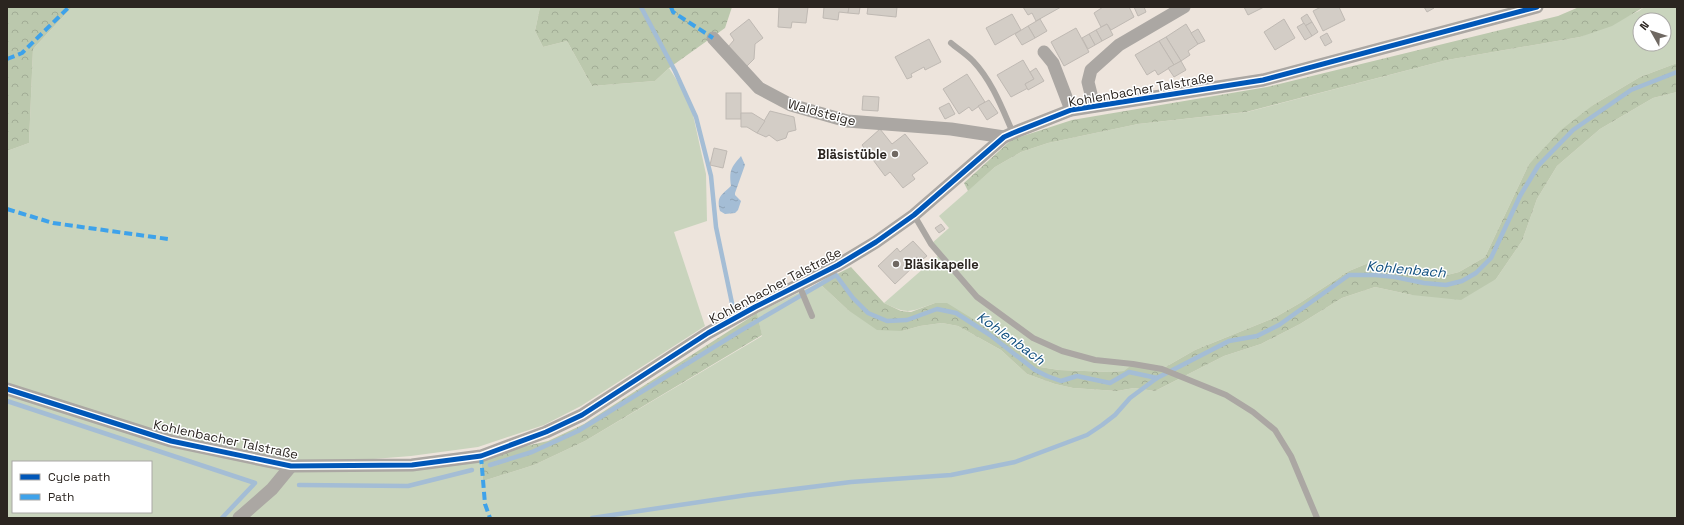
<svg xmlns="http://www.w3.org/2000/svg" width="1684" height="525" font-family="'Space Grotesk',sans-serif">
  <defs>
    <pattern id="forest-crowns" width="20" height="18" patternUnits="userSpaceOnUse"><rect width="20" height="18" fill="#bbc8ad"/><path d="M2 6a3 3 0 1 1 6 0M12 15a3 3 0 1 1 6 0" fill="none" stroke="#a1ac95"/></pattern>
    <pattern id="water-ripples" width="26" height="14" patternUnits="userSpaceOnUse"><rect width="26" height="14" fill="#a4bdd5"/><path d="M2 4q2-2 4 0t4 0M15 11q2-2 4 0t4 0" fill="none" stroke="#8da2b7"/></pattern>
  </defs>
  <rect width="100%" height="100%" fill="#ede4dc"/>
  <g fill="#c9d4bd" fill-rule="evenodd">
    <path d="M72 7H540L535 31 543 47 567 41 592 86 655 81 669 68 690 101 706 174 707 221 674 232 705 326 581 406 544 425 478 447 411 456 299 465 481 456 483 481 534 465 585 441 762 336 757 313 819 283 848 310 902 331 920 326 942 323 958 326 1001 350 1027 374 1055 384 1073 388 1117 391 1134 388 1155 391 1224 356 1261 344 1300 324 1342 298 1375 287 1412 295 1496 279 1522 241 1537 199 1557 166 1600 129 1653 98 1677 92V518H7V151L29 143 33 49ZM13 462H151V512H13Z"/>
    <path d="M1644 7H1677V63L1640 77 1593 105 1529 164 1485 257 1459 272 1443 276 1366 264 1349 271 1300 303 1274 318 1195 350 1162 369 1110 372 1059 370 1040 367 1007 340 935 303C909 312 909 315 884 303L940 254 931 244 949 228 939 216 995 167 1021 152 1048 143 1138 124 1247 112 1447 60 1580 37 1639 11ZM1640 20H1664V44H1640Z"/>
  </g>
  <g fill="url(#forest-crowns)">
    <polygon points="7,7 72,7 33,49 29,143 7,151"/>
    <polygon points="540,7 732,7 725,28 669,68 655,81 592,86 567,41 543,47 535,31"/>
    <polygon points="1579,7 1644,7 1612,26 1580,37 1447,60 1246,112 1138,124 1048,143 1021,152 995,167 968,191 964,183 1011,140 1072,120 1267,87 1558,16"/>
    <polygon points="1677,63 1677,92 1653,98 1600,129 1557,166 1537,199 1522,241 1496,279 1461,300 1412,295 1375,287 1342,298 1300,324 1261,344 1224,356 1155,391 1134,388 1117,391 1073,388 1055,384 1027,374 1001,350 958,326 942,323 920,326 902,331 877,330 848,310 819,283 851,267 884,303 901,311 911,312 935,303 947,303 1007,340 1040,367 1059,370 1110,372 1124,371 1133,364 1162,369 1195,350 1274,318 1300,303 1349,271 1366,264 1391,265 1443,276 1459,272 1485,257 1529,164 1561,130 1593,105 1640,77"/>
    <polygon points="757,313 762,335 585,441 534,465 483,481 481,456 548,441 584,424"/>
  </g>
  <path fill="url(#water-ripples)" d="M741 156 745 165 735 193V195L741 201 738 210 735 213 725 214 720 211C716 196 722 195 731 186 729 170 731 168 741 156Z"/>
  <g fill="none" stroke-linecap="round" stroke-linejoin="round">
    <g stroke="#a4bdd5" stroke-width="4.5">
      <polyline points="641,7 675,71 696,117 711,176 716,227 733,308"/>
      <polyline points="7,401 255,483 222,518"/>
      <polyline points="490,465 532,452 578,431 740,331 836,275 853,298 868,313 887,321 907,320 937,309 956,313 990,335 1035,370 1047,376 1061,381 1077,376 1110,383 1129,372 1157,378 1229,341 1257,336 1279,325 1349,275 1376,275 1395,277 1424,283 1446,285 1462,281 1476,273 1491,258 1520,196 1538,166 1573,130 1631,90 1677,72"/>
      <polyline points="299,485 408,486 472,470"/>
      <polyline points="592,518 747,495 851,482 951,475 1015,462 1087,435 1102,425 1115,415 1130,398 1157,378"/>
    </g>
  </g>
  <g fill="#d3cdc6" stroke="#bfb9b3">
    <polygon points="779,7 808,7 806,23 792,22 791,28 778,27"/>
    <polygon points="824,7 849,7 848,13 839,12 838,20 823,18"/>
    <polygon points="849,7 860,7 859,14 848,13"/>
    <polygon points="868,7 897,7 896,17 867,14"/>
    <polygon points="1023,7 1061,7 1036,21 1032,13 1028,15"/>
    <polygon points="1103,7 1129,7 1134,17 1111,30 1107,24 1101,27 1094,13"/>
    <polygon points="1134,7 1144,7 1146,12 1138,16"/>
    <polygon points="1244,7 1264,7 1248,15"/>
    <polygon points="1321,7 1339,7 1345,20 1323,31 1313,11"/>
    <polygon points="1424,7 1433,7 1434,8 1427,12"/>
    <polygon points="1012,14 1021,30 995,45 986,28"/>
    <polygon points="1307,14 1312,22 1305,26 1301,18"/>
    <polygon points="749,19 763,38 755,44 754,59 747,66 728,47 734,40 730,34"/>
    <polygon points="1040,19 1047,31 1035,38 1028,26"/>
    <polygon points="1284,19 1295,38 1275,50 1264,32"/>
    <polygon points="1312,22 1318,32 1312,36 1305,26"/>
    <polygon points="1304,23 1312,36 1305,40 1297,27"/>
    <polygon points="1107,24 1113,35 1102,41 1096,30"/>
    <polygon points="1186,24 1198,44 1188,51 1190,55 1181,61 1166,37"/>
    <polygon points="1028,26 1035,38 1022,45 1015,34"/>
    <polygon points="1076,28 1089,52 1064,66 1051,42"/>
    <polygon points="1198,29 1205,41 1198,44 1191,33"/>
    <polygon points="1096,30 1102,41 1095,45 1089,34"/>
    <polygon points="1327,33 1332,42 1325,46 1320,37"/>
    <polygon points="1089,34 1095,45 1088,49 1082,38"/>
    <polygon points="1166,37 1181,61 1174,65 1159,41"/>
    <polygon points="929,39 941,62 925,70 924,67 911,74 912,77 907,79 895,57"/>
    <polygon points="1159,41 1174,65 1158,75 1155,70 1147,75 1135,55"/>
    <polygon points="1023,60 1034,79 1025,84 1028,88 1011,97 997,75"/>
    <polygon points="1181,61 1186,70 1174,77 1168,68"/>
    <polygon points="1036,68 1044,81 1028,90 1025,84 1034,79 1030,72"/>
    <polygon points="967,74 985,102 972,111 969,107 959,114 943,89"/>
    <rect x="726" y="93" width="15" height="26"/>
    <polygon points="863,96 879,97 878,111 862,110"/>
    <polygon points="989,100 998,113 987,120 978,106"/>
    <polygon points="949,103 955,114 945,119 939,108"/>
    <polygon points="770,111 794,117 796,130 788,132 786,138 777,141 769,135 766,137 757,133"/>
    <polygon points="741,113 752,113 765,121 757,133 747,127 741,127"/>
    <polygon points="880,129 892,144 905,134 928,163 912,175 915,179 903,188 890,172 885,176 862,145"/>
    <polygon points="714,148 727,151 723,168 710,165"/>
    <polygon points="941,224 945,229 939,233 935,228"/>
    <polygon points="913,241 927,256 920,261 917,257 911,262 914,266 895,284 878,266 897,248 900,252"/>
  </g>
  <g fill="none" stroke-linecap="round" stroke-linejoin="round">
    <g stroke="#aba7a3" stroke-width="6">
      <path d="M951 43C958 49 966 54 973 61 992 81 1002 108 1013 133"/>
      <polyline points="914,215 931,244 977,297 1033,338 1062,351 1095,360 1133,364 1162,369 1226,395 1253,412 1275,430 1291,456 1317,518"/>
      <polyline points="799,285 812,316"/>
    </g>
    <g stroke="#aba7a3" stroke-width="13">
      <polyline points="713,38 759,88 791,105 847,121 951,129 1004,137"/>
      <polyline points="1044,52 1053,63 1071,110"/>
      <polyline points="1094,106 1088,82 1091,70 1119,45 1184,7"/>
      <polyline points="7,389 171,441 291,466 412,465 481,456 546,432 582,415 708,333 755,307 838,265 876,242 914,215 1004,137 1013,133 1071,110 1263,80 1537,7"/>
      <polyline points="239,518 272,489 291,466"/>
    </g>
    <g stroke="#3ea2ea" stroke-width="4" stroke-dasharray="8 4" stroke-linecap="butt">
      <polyline points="671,7 673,12 713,38"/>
      <polyline points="7,59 22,53 69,7"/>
      <polyline points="7,209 53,223 168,239"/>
      <polyline points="481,456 485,504 490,518"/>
    </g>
    <defs>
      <polyline id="cycleway" points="7,389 171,441 291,466 412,465 481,456 546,432 582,415 708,333 755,307 838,265 876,242 914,215 1004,137 1013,133 1071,110 1263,80 1537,7"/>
    </defs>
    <use href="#cycleway" stroke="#fff" stroke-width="8"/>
    <use href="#cycleway" stroke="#0057b8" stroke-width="5"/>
  </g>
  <g fill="#6f6862" stroke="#fff" stroke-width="1.5">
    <circle cx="895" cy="154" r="4"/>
    <circle cx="896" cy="264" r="4"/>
  </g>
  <g text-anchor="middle" stroke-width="3" stroke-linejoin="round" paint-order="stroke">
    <g font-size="13" fill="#2b2520" stroke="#fff">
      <text transform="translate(1141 89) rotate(-10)" y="5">Kohlenbacher Talstraße</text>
      <text transform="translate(822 112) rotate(15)" y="5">Waldsteige</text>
      <text transform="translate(775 285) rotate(-28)" y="5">Kohlenbacher Talstraße</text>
      <text transform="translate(226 439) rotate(12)" y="5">Kohlenbacher Talstraße</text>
    </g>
    <g font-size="13" font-weight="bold" fill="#2b2520" stroke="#fff" text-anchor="end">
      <text x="887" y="159">Bläsistüble</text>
      <text x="904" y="269" text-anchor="start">Bläsikapelle</text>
    </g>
    <g font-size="14" font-style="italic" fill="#104f7f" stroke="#fff">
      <text transform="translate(1406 269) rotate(5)" y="5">Kohlenbach</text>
      <text transform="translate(1011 338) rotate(36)" y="5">Kohlenbach</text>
    </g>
  </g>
  <rect width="1684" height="525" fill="none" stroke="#2b2520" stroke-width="16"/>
  <rect x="12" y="461" width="140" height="52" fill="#ffffff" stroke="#aaa8a6"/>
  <rect x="20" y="474" width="20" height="6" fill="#0057b8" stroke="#aaa8a6"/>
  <text x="48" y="481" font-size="12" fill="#2b2520">Cycle path</text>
  <rect x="20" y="494" width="20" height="6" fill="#3ea2ea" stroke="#aaa8a6"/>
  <text x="48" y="501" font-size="12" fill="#2b2520">Path</text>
  <g transform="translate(1652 32) rotate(309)"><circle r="19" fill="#ffffff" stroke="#aaa8a6"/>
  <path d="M0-3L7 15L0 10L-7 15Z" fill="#6f6862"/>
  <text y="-6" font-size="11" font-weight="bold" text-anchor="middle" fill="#2b2520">N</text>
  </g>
</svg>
